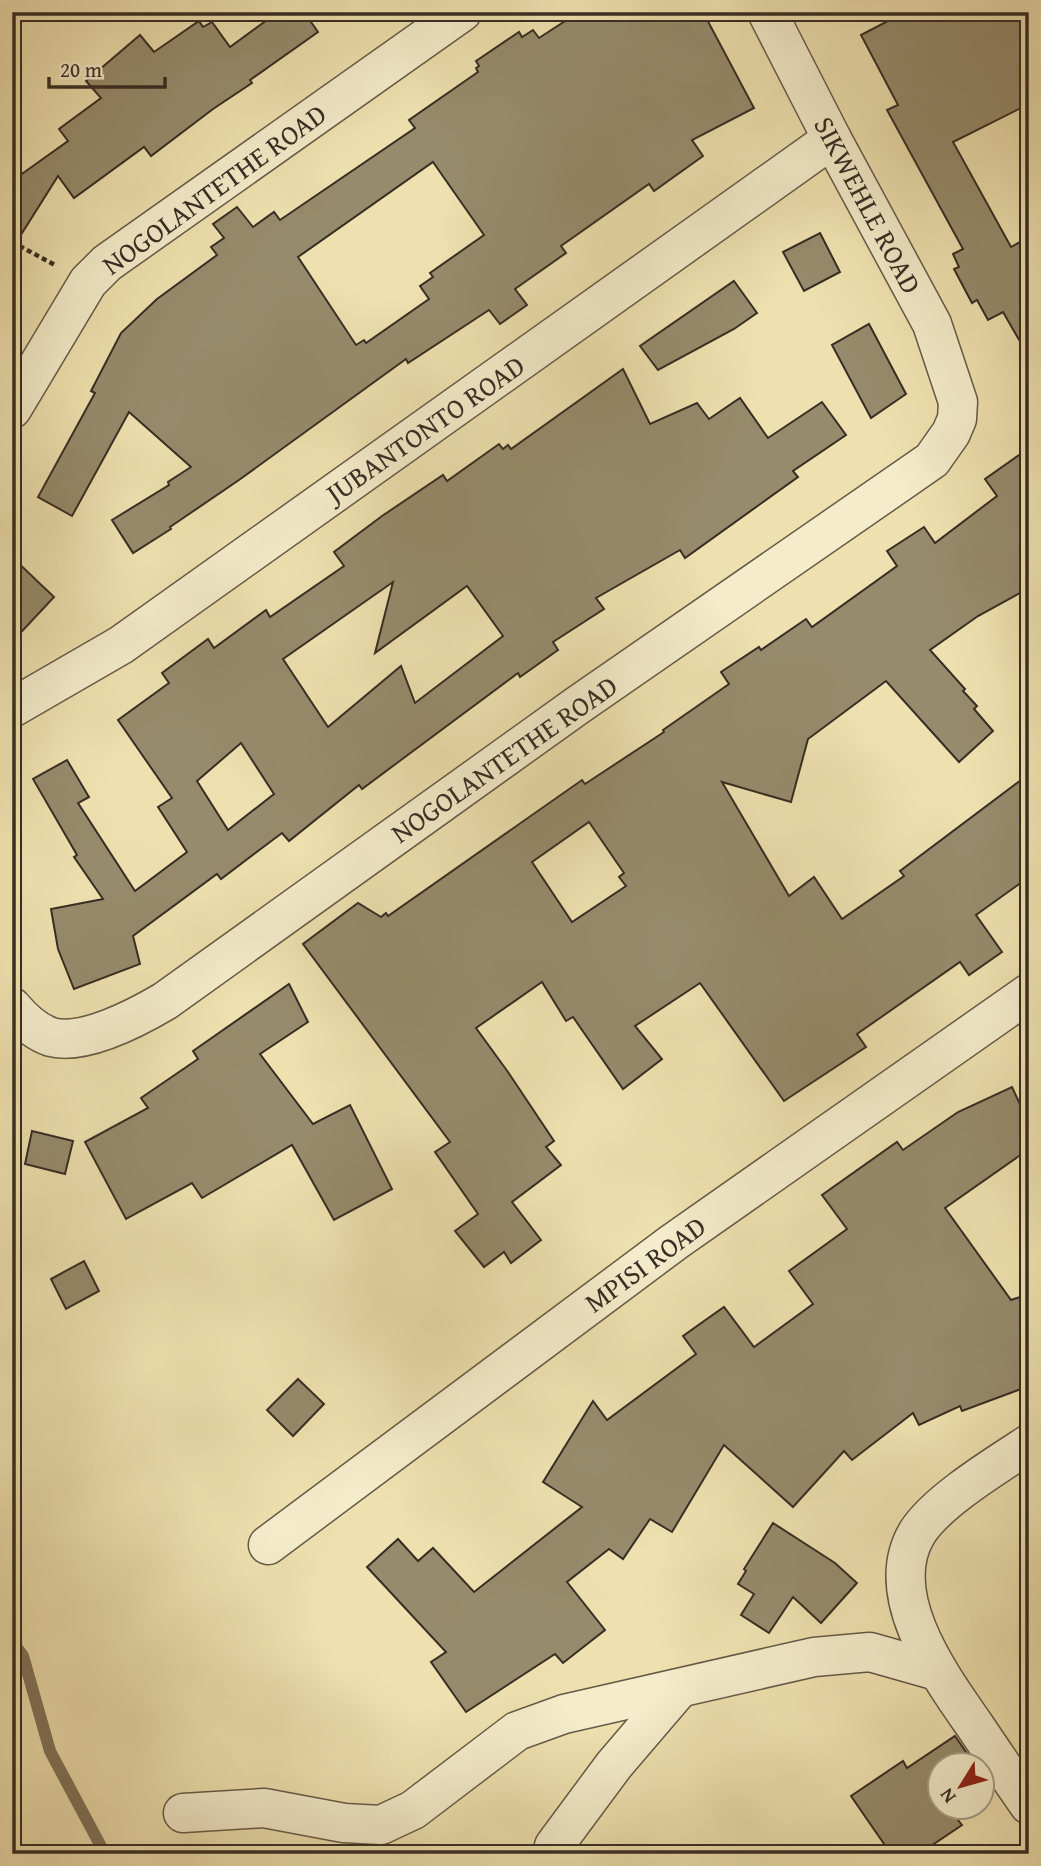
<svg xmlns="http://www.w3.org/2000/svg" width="1041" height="1866" font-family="'Gentium Book Plus',serif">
  <rect width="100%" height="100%" fill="#eee1af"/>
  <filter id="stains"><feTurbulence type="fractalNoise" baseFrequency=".00286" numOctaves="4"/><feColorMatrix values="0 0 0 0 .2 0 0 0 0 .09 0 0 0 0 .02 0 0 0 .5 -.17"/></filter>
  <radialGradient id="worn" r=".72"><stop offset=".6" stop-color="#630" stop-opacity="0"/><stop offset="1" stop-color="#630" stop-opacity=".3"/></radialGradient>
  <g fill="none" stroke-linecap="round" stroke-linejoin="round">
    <polyline stroke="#80745b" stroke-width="12" points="12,1641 23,1656 50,1751 105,1854"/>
  </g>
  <g fill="#968b6c" stroke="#372d24" stroke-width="2" fill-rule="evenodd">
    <polygon points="278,12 304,12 318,32 250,80 252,83 213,109 151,156 144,147 74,198 58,176 12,249 12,181 68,141 59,129 101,98 86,81 140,35 154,52 199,21 203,27 212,22 230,47"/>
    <path d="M579 12H703L754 108 692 140 703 156 654 191 649 184 561 246 566 253 515 289 527 305 500 324 489 310 408 363 406 359 239 480 170 527 171 529 133 553 112 520 169 485 168 482 191 467 129 412 72 516 38 497 95 393 91 391 121 333 157 299 217 255 211 247 224 238 213 224 237 207 253 227 274 212 280 220 415 128 409 120 478 72 476 68 479 66 476 61 519 32 522 37 533 30 539 38ZM433 162 484 235 430 273 433 277 420 286 429 299 366 343 364 340 356 345 298 257Z"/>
    <polygon points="905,12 1029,12 1029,104 953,142 1011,247 1029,237 1029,357 1003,312 988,320 977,300 972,303 954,269 959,267 953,254 963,249 887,110 898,105 861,35"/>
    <polygon points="820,233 840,272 804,291 783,252"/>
    <polygon points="734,281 757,313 734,329 658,370 640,346"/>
    <polygon points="869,324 906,394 871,418 832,345"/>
    <path d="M623 369 650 424 697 403 709 419 740 398 768 438 822 402 846 435 793 471 798 477 685 558 680 550 596 598 604 609 553 642 558 650 520 677 518 673 362 789 359 785 289 841 282 833 221 879 217 874 133 936 140 964 74 989 58 949 51 909 103 899 74 857 77 855 33 779 67 760 89 797 78 803 135 891 187 852 158 807 172 798 118 720 169 683 162 673 208 639 214 648 266 610 270 617 344 566 334 552 382 516 443 475 447 481 499 444 503 449 508 445 511 449ZM393 582 375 653 467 586 503 636 415 703 401 666 328 727 283 659ZM241 743 274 794 228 830 197 781Z"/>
    <path d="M1029 448V588L978 616 930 650 965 689 963 691 977 706 974 709 993 731 959 762 886 681 808 739 791 802 722 782 789 896 814 877 842 919 904 876 900 871 1029 774V877L976 915 1002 952 969 975 960 962 857 1034 866 1047 784 1101 700 983 635 1026 662 1059 623 1089 573 1017 566 1021 542 982 476 1028 508 1072 554 1141 546 1147 561 1165 512 1202 541 1240 511 1263 504 1252 484 1267 455 1231 478 1214 435 1152 450 1142 303 944 358 903 381 917 386 913 388 916 582 780 585 784 664 732 663 730 729 684 721 672 759 647 761 650 806 619 812 627 897 566 887 551 924 527 935 543 997 496 985 479ZM589 822 624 873 619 877 626 886 572 922 532 862Z"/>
    <polygon points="12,557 54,597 12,642"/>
    <polygon points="289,984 308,1022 260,1054 313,1124 350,1105 392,1189 334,1220 292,1145 202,1198 192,1183 126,1219 85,1142 148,1108 141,1098 198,1059 193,1051"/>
    <polygon points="1012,1087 1029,1124 1029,1149 945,1208 1011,1300 1029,1294 1029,1386 962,1411 960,1406 919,1425 913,1413 852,1460 844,1451 793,1507 724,1445 672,1532 650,1519 623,1559 609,1549 567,1582 605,1630 563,1663 555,1654 466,1712 431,1662 446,1652 367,1567 398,1539 418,1561 433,1548 474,1592 582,1507 543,1482 593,1401 607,1420 696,1354 683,1336 724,1307 754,1347 813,1304 789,1271 847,1229 822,1195 897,1142 903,1150 958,1112"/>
    <polygon points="32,1131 73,1141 65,1174 25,1164"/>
    <polygon points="84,1261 99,1291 66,1309 51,1279"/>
    <polygon points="298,1379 324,1404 293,1436 267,1410"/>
    <polygon points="773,1523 835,1563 857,1583 821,1623 793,1597 769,1633 741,1615 754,1594 738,1584 746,1571 744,1569"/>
    <polygon points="955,1736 975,1765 940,1765 940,1807 972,1807 974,1809 958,1820 962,1825 919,1854 891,1854 851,1796 903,1761 907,1768"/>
  </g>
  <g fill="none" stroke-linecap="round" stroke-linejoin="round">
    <defs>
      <g id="minor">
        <polyline points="12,409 88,282 107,263 462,12"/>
        <polyline points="12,708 121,645 832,139"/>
        <path d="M12 1007C22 1019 36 1032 51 1037 83 1046 138 1017 165 1001L578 705 932 460 951 433 957 419 958 402 932 324 832 139 767 12"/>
        <path d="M1029 1444C997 1465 936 1502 917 1533 880 1595 941 1677 975 1726 993 1753 1011 1779 1029 1805"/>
        <polyline points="268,1545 674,1242 1029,993"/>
        <polyline points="183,1813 264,1808 344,1823 381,1825 413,1810 517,1731 564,1714 814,1657 870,1652 937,1671"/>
        <polyline points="552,1854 554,1846 614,1765 679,1689"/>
      </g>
    </defs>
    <use href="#minor" stroke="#655a47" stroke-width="41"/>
    <polyline stroke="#372d24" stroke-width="4.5" stroke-dasharray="5 3.5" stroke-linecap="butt" points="12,242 55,265"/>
    <use href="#minor" stroke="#f4eccb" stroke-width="38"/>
  </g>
  <g text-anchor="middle" stroke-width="5" stroke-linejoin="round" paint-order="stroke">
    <g font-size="28" fill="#372d24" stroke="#f4eccb">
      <text transform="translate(214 189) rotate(-36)" y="10">NOGOLANTETHE ROAD</text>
      <text transform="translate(868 205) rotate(62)" y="10">SIKWEHLE ROAD</text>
      <text transform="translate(425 429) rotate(-35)" y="10">JUBANTONTO ROAD</text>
      <text transform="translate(504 759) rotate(-35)" y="10">NOGOLANTETHE ROAD</text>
      <text transform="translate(645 1264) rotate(-36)" y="10">MPISI ROAD</text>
    </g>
  </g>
  <rect width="1041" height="1866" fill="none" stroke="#eee1af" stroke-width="42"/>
  <rect x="14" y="14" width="1013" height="1838" fill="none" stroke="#372d24" stroke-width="3.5"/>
  <rect x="21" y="21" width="999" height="1824" fill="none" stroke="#372d24" stroke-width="2"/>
  <g transform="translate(961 1786) rotate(233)"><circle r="33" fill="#f4eccb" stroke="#a8a088" stroke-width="2"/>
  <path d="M0-5L12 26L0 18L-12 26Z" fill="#8f2418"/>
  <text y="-10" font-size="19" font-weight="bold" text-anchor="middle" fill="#372d24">N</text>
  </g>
  <path d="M49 77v10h116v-10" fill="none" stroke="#372d24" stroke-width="3.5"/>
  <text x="60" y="77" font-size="21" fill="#372d24" stroke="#f4eccb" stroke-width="5" paint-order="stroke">20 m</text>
  <rect width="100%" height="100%" filter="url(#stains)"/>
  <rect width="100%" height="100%" fill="url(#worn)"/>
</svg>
